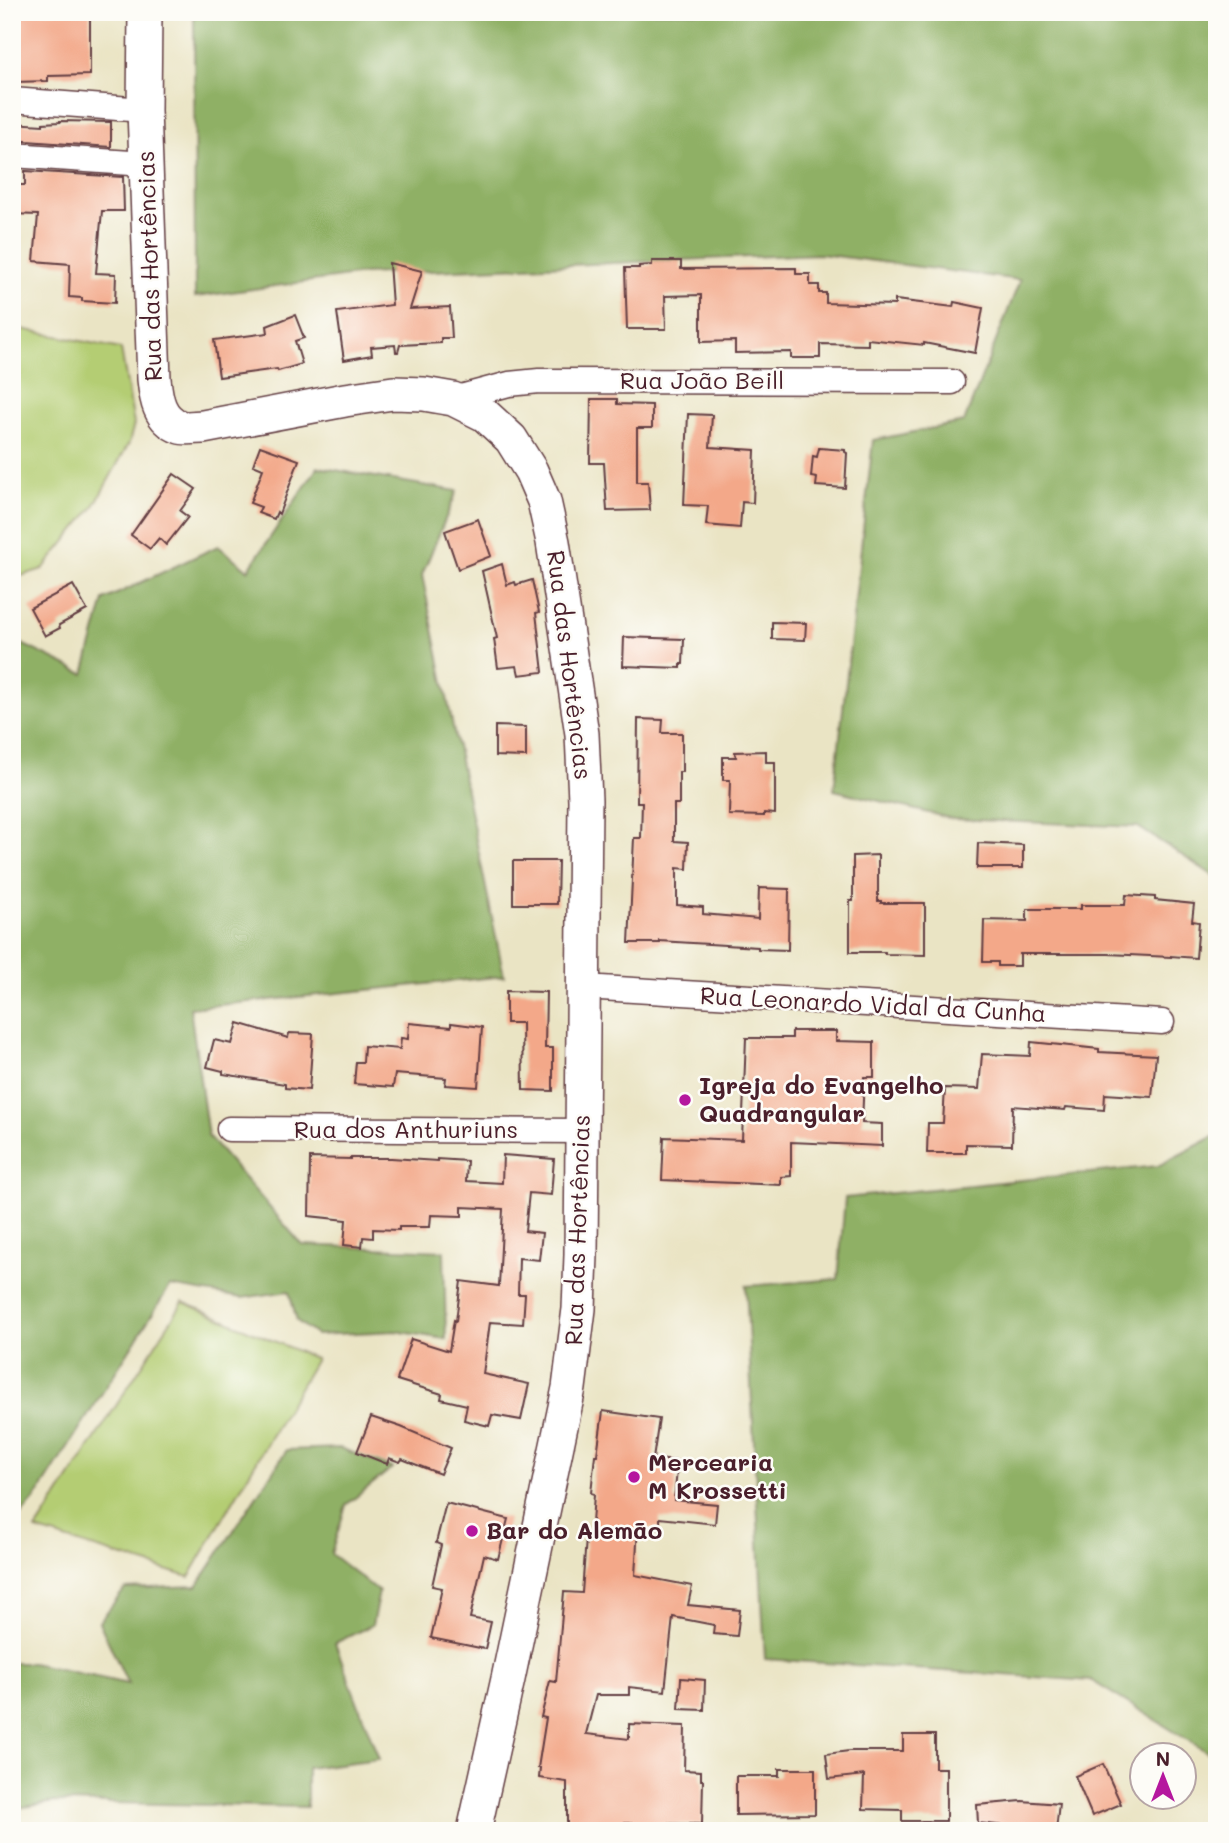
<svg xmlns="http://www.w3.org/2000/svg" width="1229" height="1843" font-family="Mali,sans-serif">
  <rect width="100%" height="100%" fill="#fdfcf7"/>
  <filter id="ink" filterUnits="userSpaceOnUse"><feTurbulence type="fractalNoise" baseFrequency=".0143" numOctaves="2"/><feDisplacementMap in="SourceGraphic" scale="14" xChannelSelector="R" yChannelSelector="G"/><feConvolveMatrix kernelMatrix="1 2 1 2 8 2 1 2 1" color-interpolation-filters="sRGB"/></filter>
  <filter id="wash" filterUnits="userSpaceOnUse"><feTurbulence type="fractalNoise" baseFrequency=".00686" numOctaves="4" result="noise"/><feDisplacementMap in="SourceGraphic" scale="28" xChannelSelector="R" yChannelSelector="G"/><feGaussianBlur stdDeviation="1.57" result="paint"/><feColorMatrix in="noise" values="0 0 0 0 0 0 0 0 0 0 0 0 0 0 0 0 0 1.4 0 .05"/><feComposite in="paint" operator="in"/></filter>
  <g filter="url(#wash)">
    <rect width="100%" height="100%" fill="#eae4c4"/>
    <g fill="#b4cd73" stroke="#7f764f" stroke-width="2">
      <polygon points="12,327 121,349 134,424 129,443 93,508 43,569 12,579"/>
      <polygon points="183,1302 316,1359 189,1577 36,1530"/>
    </g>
    <g fill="#8fb065" stroke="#6c6848" stroke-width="2">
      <polygon points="194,12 1217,12 1217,878 1138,827 953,819 834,790 873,440 964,422 1020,280 820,254 363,274 195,297"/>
      <polygon points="318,467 457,491 422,575 504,976 190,1008 208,1136 302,1245 444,1251 446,1339 395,1331 316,1335 297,1321 289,1291 242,1298 170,1286 35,1499 21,1515 12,1517 12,639 84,674 104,600 218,546 248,570"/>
      <polygon points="1217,1135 1217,1758 1092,1681 765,1659 746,1286 838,1279 845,1198 1158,1166"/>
      <polygon points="340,1448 392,1468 346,1505 331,1554 379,1592 372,1625 335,1643 379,1759 307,1768 307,1807 55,1802 12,1809 12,1663 32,1663 128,1684 99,1622 125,1589 197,1586 287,1450"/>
    </g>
    <g id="blocks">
      <g fill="#f3a889">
        <polygon points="20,12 90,12 90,75 48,76 48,81 15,82 15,46 18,46"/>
        <polygon points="60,121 111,122 111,147 12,140 12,123 43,125 43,123 60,122"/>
        <polygon points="25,171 123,177 124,211 102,211 96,273 116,274 115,303 82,301 82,298 69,297 70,264 34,261 38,215 12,214 12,185 25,185"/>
        <polygon points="652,261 681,261 681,269 796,268 796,274 810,274 810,285 819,285 819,293 826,293 826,303 895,305 895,300 953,307 954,302 983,308 975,353 924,343 924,345 868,339 868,345 820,344 820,358 791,358 791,352 735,353 735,341 701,342 701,295 665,296 666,329 627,329 625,268 639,268 639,266 652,265"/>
        <polygon points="389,263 422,271 410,309 450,307 452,338 441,338 441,343 400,345 398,352 396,352 395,345 371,347 372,355 344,360 337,312 392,305"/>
        <polygon points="295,315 304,338 295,341 302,364 278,371 277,369 219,377 214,340 268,333 267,326"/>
        <polygon points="591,399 617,399 617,404 652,405 652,428 637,428 637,482 648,482 650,510 607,511 604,463 590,463"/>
        <polygon points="688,414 712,415 710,447 755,450 753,503 742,502 740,528 706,525 708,506 684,505"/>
        <polygon points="260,446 299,460 279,514 277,512 274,519 258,513 261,507 250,503 263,469 253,465"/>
        <polygon points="819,448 845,450 845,452 847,453 845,488 816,486 817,478 811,477 813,456 817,457"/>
        <polygon points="174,474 196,489 180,511 188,517 166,545 159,538 150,549 131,535"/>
        <polygon points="478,519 491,556 458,569 445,531"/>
        <polygon points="502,564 507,585 515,582 516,585 532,580 539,612 536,613 543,672 519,675 517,666 498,668 494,639 497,638 482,571"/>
        <polygon points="73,585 87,610 59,625 60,628 45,636 30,608"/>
        <polygon points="772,622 806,623 805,640 772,639"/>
        <polygon points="624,637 684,639 683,664 681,664 681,668 623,666"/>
        <polygon points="638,719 663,720 662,733 682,733 682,772 679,772 679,804 674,804 674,841 688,842 687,869 677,868 677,905 703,907 703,914 758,919 759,888 789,889 788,950 758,949 758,947 660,941 660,943 629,943 634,838 641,838 642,802 637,802"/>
        <polygon points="495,726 526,727 526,757 495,756"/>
        <polygon points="766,751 766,762 775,762 775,814 764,813 764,816 729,815 730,780 723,780 723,757 736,757 735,752"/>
        <polygon points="978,843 1023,845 1023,868 977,868"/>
        <polygon points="878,855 878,901 881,901 881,903 925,903 925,955 885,954 885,952 850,952 850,901 853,901 853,856"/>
        <polygon points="513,861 558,861 557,904 513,904"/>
        <polygon points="1126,895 1155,897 1155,900 1194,904 1192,921 1199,922 1196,958 1171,956 1171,957 1108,954 1020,954 1020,966 998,966 998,962 983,962 984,920 1027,921 1027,909 1081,909 1081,905 1125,905"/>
        <polygon points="506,991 546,992 545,1048 553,1048 553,1091 523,1090 522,1023 506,1023"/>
        <polygon points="238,1023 288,1038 289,1033 313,1034 309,1090 285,1088 285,1084 223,1074 223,1071 207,1067 214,1040 232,1044"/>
        <polygon points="409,1023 451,1027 451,1023 482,1027 478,1087 445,1085 446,1078 395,1074 393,1087 354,1084 356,1062 363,1062 364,1046 400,1049 401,1038 408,1039"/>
        <polygon points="792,1031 836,1031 836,1041 874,1042 874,1077 864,1077 862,1123 882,1124 882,1146 791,1142 791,1176 781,1177 781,1185 662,1180 664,1137 742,1140 746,1038 792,1038"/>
        <polygon points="1031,1042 1099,1049 1099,1052 1156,1055 1152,1097 1105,1094 1104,1110 1066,1107 1065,1110 1013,1106 1012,1145 966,1144 966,1153 927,1153 928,1123 943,1123 945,1088 979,1089 982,1054 1030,1056"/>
        <polygon points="503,1155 554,1159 551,1195 529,1193 525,1231 542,1233 539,1260 519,1258 518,1294 525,1294 523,1324 490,1322 483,1374 529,1384 521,1420 492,1415 489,1426 464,1420 467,1405 441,1399 442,1394 397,1380 411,1339 449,1351 454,1320 456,1321 461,1281 499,1286 503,1209 462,1207 462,1216 431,1215 430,1227 399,1227 399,1230 373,1229 373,1238 363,1237 362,1247 344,1245 346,1220 309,1216 310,1158 351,1159 351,1158 391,1158 437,1161 437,1159 467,1161 466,1181 502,1183"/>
        <polygon points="603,1411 659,1419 653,1459 678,1461 674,1500 717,1504 715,1524 660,1518 660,1528 638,1527 635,1575 692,1586 688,1605 740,1610 737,1636 713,1634 714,1625 673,1617 665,1691 629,1687 629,1695 596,1695 586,1734 629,1739 629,1724 685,1726 684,1770 701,1771 701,1780 703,1780 702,1824 609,1823 609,1825 567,1826 567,1782 539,1778 540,1768 538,1768 546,1718 541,1717 550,1681 556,1682 564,1592 582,1593 586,1538 591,1538 594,1494 591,1493 595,1455 597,1455"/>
        <polygon points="371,1417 401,1427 451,1448 440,1474 402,1459 400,1462 389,1458 387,1464 357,1452"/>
        <polygon points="446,1503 508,1519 498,1559 484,1555 470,1618 491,1622 485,1649 431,1638 442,1588 432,1586 441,1545 436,1543"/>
        <polygon points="681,1678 705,1680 704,1710 679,1709"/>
        <polygon points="903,1735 935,1735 935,1768 946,1768 946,1821 902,1821 902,1810 863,1809 864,1775 829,1779 826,1754 849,1751 903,1751"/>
        <polygon points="1103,1764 1121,1804 1092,1816 1075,1776"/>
        <polygon points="779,1769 815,1769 815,1814 736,1815 736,1776 779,1776"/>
        <polygon points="1022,1801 1059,1804 1056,1831 978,1823 977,1805"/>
      </g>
    </g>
  </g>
  <g filter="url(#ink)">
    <use href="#blocks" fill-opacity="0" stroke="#623d42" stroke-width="2"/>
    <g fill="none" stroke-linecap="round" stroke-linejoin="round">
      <defs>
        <g id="street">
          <polyline points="12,100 144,110"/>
          <polyline points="12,155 146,164"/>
          <polyline points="453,399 509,384 539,381 952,382"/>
          <polyline points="584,987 1162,1022"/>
          <polyline points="229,1129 582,1131"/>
        </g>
        <path id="secondary" d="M145 12 144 110 154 379C156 399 159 419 180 427 186 429 196 427 203 427L345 400 393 393 424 394 453 399 485 415 511 439 531 471 544 501 553 542 582 734 585 800 581 1255 579 1309 569 1388 508 1679 474 1831"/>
      </defs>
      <use href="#street" stroke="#623d42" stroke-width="27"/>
      <use href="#secondary" stroke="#623d42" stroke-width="36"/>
      <use href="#street" stroke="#fff" stroke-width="24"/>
      <use href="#secondary" stroke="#fff" stroke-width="33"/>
    </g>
  </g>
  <g fill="#b5179e" stroke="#fdfcf7" stroke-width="2.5">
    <circle cx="685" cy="1100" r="7"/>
    <circle cx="634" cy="1477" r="7"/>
    <circle cx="472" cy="1531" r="7"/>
  </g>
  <g text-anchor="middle" stroke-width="5" stroke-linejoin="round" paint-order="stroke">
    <g font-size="24" fill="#4a1f2b" stroke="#fdfcf7">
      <text transform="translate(150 266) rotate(-92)" y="8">Rua das Hortências</text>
      <text x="702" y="389">Rua João Beill</text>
      <text transform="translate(569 665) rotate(83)" y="8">Rua das Hortências</text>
      <text transform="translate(873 1005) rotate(3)" y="8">Rua Leonardo Vidal da Cunha</text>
      <text x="406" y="1138">Rua dos Anthuriuns</text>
      <text transform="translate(578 1230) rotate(-88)" y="8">Rua das Hortências</text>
    </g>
    <g font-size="24" font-weight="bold" fill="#4a1f2b" stroke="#fdfcf7" text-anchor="start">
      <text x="699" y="1094">Igreja do Evangelho<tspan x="699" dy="28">Quadrangular</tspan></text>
      <text x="648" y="1471">Mercearia<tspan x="648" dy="28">M Krossetti</tspan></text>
      <text x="486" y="1539">Bar do Alemão</text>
    </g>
  </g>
  <rect width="1229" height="1843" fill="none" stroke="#fdfcf7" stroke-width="42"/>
  <g transform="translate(1163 1776)"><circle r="33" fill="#fdfcf7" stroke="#b5a4a5" stroke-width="2"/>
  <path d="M0-5L12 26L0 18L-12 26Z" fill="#b5179e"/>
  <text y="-10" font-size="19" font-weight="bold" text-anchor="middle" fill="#4a1f2b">N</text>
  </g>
</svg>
